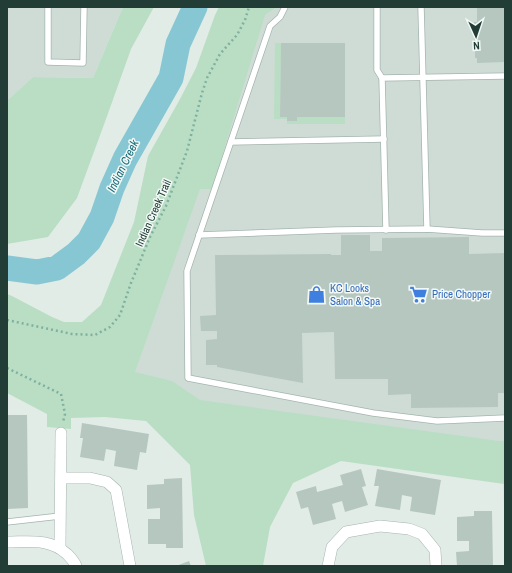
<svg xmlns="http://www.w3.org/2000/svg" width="512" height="573" font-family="'Archivo Narrow',sans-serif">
  <rect width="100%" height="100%" fill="#e1ece7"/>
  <g fill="#cfdcd6">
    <polygon points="7,7 123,7 93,78 33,77 9,99 7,99"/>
    <polygon points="263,7 505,7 505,566 503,453 122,393"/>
  </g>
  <g fill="#b9dec3">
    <polygon points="123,7 154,7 131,49 106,119 77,198 48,237 7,244 7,99 9,99 33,77 93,78"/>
    <polygon points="219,7 277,7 265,15 212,189 200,189 135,372 172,381 200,400 499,441 505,441 505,544 504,484 341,461 293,483 270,527 263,566 206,566 194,515 190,465 146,421 105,417 71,418 71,429 47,427 47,414 7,393 7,294 12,296 52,317 64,322 82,322 101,305 134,222 148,156 180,99 196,68 215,15"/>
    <polygon points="275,43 281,43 280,117 287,117 287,119 274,119"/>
    <polygon points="297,117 345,117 345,124 287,124 287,121 297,121"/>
  </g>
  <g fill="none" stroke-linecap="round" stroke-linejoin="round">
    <polyline stroke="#87c7d3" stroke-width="25" points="7,268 37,272 57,268 76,254 89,241 102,217 112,188 125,159 171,78 178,44 195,7"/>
  </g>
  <g fill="#b6c7c0">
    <polygon points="477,7 505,7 505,62 477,63 477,58 475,58 475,47 474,47 474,22 477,22"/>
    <polygon points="281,43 345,43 345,117 297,117 297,121 287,121 287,117 280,117"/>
    <polygon points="341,235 370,235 370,251 382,251 382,238 469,237 469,254 505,253 505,393 498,393 498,407 411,408 411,394 388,395 388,379 335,379 334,332 302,333 303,383 217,367 217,365 206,365 206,340 217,339 217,331 201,331 200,316 216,315 215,255 331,254 331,255 341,255"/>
    <polygon points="7,415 27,415 28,508 7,509"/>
    <polygon points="82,423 149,434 146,453 140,452 137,470 114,466 116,451 106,449 104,461 80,457 83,438 80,438"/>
    <polygon points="361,469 366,486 362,487 368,505 345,512 342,501 332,504 336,519 313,525 308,507 301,509 296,492 316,486 317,492 343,485 340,475"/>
    <polygon points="377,469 441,480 435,515 410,511 412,497 402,495 400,510 375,506 379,486 374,486"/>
    <polygon points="182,478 183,548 166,548 166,544 148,544 148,519 160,519 160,508 147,509 147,485 164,484 164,479"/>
    <polygon points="474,511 492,511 493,566 457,566 456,552 469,551 469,541 457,541 457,517 474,516"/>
    <polygon points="189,561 191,566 176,566"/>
  </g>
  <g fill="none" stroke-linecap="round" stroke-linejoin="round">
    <defs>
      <g id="lane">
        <polyline points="48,7 48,62 83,63 84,7"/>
        <polyline points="285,7 280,17 270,26 187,271 188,378 373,413 437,421 505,418"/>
        <polyline points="377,7 377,70 382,78"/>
        <polyline points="421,7 427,229"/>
        <polyline points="231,142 384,139"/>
        <polyline points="386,230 382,78 505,76"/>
        <polyline points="199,235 336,230 427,229 482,233 505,233"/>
        <polyline points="7,522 60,516"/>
      </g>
      <g id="street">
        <polyline points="61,478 90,478 107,482 116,490 130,566"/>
        <path d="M7 542C29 542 49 538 67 554 71 558 74 561 76 566"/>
        <polyline points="60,548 61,433"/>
        <polyline points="328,566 332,547 346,532 380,526 409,529 422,534 435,550 436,566"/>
      </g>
    </defs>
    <use href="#lane" stroke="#a4b4ae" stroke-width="7"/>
    <use href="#street" stroke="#a4b4ae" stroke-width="12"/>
    <g stroke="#80b0a1" stroke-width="2.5" stroke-dasharray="2 3" stroke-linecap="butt">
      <polyline points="7,320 72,334 95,335 110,327 120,315 131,283 150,237 166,206 187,151 202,93 207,78 220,54 237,35 245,20 249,7"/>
      <polyline points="7,368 61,394 65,414 63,422"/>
    </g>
    <use href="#lane" stroke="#fff" stroke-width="5.5"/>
    <use href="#street" stroke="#fff" stroke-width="11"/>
  </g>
  <defs>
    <symbol id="shop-bare" viewBox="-9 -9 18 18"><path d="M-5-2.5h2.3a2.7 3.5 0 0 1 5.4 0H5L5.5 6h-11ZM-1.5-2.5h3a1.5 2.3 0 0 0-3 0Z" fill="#3f7fe0" stroke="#f1f8f5" stroke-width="2.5" paint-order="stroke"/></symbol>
    <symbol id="supermarket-bare" viewBox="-9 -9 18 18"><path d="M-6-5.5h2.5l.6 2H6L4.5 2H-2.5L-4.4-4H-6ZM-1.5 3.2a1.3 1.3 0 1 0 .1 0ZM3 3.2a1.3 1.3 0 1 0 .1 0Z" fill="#3f7fe0" stroke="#f1f8f5" stroke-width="2.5" paint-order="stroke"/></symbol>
  </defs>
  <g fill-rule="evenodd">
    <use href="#shop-bare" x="304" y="282" width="25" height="25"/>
    <use href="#supermarket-bare" x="406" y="282" width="25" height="25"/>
  </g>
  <g text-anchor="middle" stroke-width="3" stroke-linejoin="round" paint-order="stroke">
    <g font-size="11" fill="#213d35" stroke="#f1f8f5">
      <text transform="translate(153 213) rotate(-66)" y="4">Indian Creek Trail</text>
    </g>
    <g font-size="11" fill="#366cbe" stroke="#f1f8f5" text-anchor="start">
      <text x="330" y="292">KC Looks<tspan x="330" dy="13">Salon &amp; Spa</tspan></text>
      <text x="432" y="298">Price Chopper</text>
    </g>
    <g font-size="12" font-style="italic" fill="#196b7b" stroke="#f1f8f5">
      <text transform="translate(123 166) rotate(-64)" y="4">Indian Creek</text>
    </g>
  </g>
  <rect width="512" height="573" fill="none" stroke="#213d35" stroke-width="16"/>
  <g transform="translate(476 36) rotate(177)" stroke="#f1f8f5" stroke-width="3" paint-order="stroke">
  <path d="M0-3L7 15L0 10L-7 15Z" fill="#213d35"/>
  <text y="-6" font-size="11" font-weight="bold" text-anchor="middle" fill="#213d35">N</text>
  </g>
</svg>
